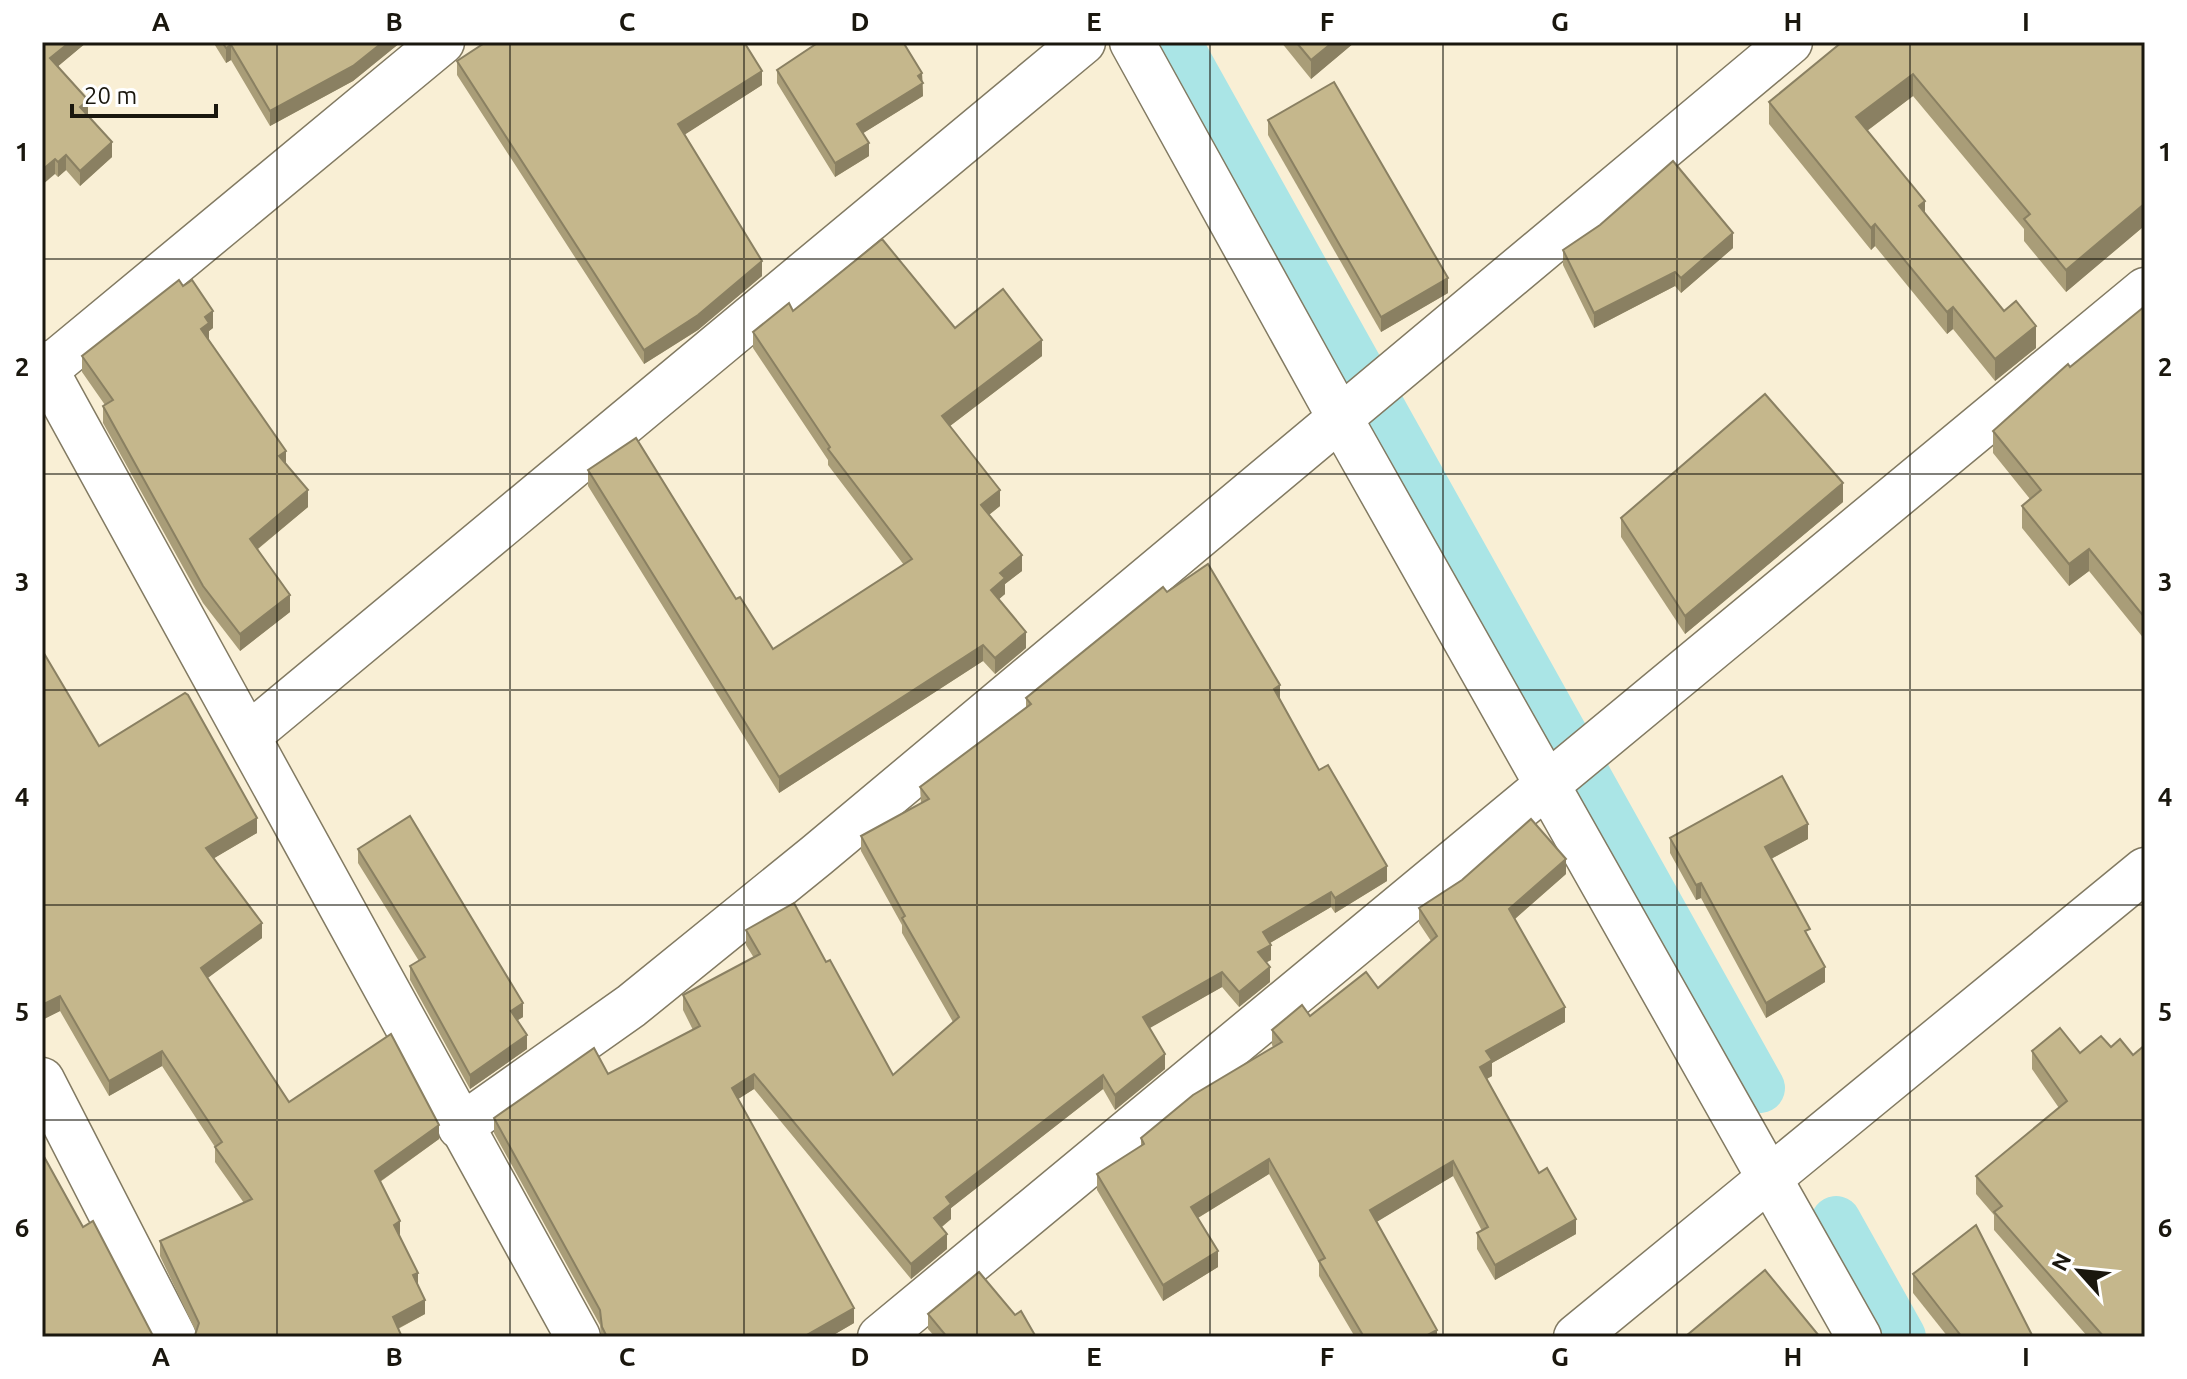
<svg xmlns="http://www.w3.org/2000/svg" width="2187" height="1379" font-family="Ubuntu,sans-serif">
  <rect width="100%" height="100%" fill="#f9efd5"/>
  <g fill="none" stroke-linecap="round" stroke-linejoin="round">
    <g stroke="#aae5e6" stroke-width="50">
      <polyline points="1176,42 1760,1088"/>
      <polyline points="1836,1221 1901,1337"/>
    </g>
    <defs>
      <g id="minor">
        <polyline points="1132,42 1341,420 1859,1337"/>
        <polyline points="42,363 578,1337"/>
        <polyline points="46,370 442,42"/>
        <polyline points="249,735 1083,42"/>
        <polyline points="42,1080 174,1337"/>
        <polyline points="460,1127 631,1006 816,856 1790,42"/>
        <polyline points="880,1337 2145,290"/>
        <polyline points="1576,1337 2145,870"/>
      </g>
    </defs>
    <use href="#minor" stroke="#827a62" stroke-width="47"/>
    <use href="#minor" stroke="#fff" stroke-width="44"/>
  </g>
  <g fill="#a99d78">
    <polygon points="42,42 87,42 58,66 88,114 87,115 112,157 80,186 66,170 58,177 55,174"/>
    <polygon points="213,42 401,42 353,81 270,126 231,60 226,63"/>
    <polygon points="814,42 903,42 922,73 923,96 863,133 869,156 835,177 777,83 777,70 814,46"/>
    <polygon points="1281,42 1355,42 1311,79"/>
    <polygon points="1842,42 2145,42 2145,228 2143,227 2066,292 2024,241 2024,229 1913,96 1867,131 1925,213 2004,311 2036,348 1995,381 1953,329 1947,334 1875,246 1871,250 1769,124 1769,102"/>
    <polygon points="457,61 762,85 685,134 762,276 698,330 644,364 457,75"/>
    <polygon points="1268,120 1448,293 1381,332 1268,135"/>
    <polygon points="1733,248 1681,293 1675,286 1594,328 1563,265 1563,250"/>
    <polygon points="2145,306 2145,640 2089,571 2069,586 2022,528 2022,506 2030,499 1993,453 1993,431"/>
    <polygon points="793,311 955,328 1042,356 950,426 1000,506 989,515 1022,571 1005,584 1005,594 999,599 1026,648 995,674 983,661 779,793 588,486 588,470 736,599 773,649 904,565 828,465 828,460 753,348 753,332"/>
    <polygon points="213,328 209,331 208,340 286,465 308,507 258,549 290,612 240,651 203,603 103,423 103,406 105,405 82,372 82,356"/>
    <polygon points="1843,502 1685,634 1621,537 1621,518"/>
    <polygon points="1167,592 1280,699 1319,770 1387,881 1335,913 1331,907 1270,943 1271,960 1266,962 1270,982 1239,1007 1222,987 1149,1028 1165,1069 1115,1110 1103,1089 951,1208 951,1219 942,1227 947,1249 911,1279 754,1089 738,1099 854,1323 830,1337 601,1337 600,1325 494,1133 494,1118 608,1074 693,1030 683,1010 683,995 754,958 746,945 746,930 826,962 893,1075 953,1022 902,933 902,925 861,851 861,836 921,803 920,787 1026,708 1026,698"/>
    <polygon points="99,746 257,833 214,858 262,938 207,978 289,1102 439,1139 380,1182 418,1286 425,1314 398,1329 195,1335 196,1332 160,1256 160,1241 244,1203 215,1162 215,1147 162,1066 109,1096 60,1011 42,1020"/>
    <polygon points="1670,838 1808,839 1771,859 1810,940 1825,982 1766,1018 1701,898 1696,900 1670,853"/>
    <polygon points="358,849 523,1017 518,1020 527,1049 470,1089 410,980 410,966 419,961 358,863"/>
    <polygon points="1566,874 1515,919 1565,1022 1492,1063 1492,1076 1487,1079 1539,1173 1576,1234 1495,1280 1477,1249 1477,1233 1482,1231 1453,1176 1376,1222 1437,1337 1355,1337 1319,1276 1319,1263 1269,1174 1198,1218 1218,1267 1163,1301 1097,1190 1097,1174 1141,1147 1141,1138 1273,1047 1272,1045 1272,1030 1310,1016 1378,988 1431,941 1419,923 1419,908"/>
    <polygon points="2032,1051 2080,1053 2145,1337 2088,1337 1994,1230 1994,1215 1976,1194 1976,1176 2059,1108 2032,1069"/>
    <polygon points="1913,1274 2033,1337 1948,1337 1913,1293"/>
    <polygon points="928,1314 1015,1315 1036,1337 935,1337 928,1329"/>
  </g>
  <g fill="#8a8062">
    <polygon points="70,42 87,42 50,73 50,58"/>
    <polygon points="383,42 401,42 353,81 270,126 270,111"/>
    <polygon points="1333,42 1355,42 1311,79 1311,60"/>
    <polygon points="231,45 231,60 226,63 226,48"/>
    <polygon points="762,71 762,85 678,139 678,124"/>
    <polygon points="922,73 923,96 857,137 857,124"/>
    <polygon points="1913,74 1913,96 1856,139 1856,117"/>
    <polygon points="88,100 88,114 80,122 80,107"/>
    <polygon points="112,142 112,157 80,186 80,171"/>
    <polygon points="869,143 869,156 835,177 835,163"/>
    <polygon points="66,155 66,170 58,177 58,162"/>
    <polygon points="55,159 55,174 42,185 42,170"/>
    <polygon points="1925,201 1925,223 1919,206"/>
    <polygon points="2143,205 2143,227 2066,292 2066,270"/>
    <polygon points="1875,224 1875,246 1871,250 1871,228"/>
    <polygon points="1733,233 1733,248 1681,293 1681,278"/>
    <polygon points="762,261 762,276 698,330 644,364 644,350"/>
    <polygon points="1675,272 1675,286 1594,328 1594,313"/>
    <polygon points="1448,278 1448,293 1381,332 1381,317"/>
    <polygon points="1953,307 1953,329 1947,334 1947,312"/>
    <polygon points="213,311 213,328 209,331 209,340 201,346 201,329 205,317"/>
    <polygon points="2036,326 2036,348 1995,381 1995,359"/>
    <polygon points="1042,340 1042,356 942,432 942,416"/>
    <polygon points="286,451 286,468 279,456"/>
    <polygon points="1843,483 1843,502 1685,634 1685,616"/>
    <polygon points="308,490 308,507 250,555 250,539"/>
    <polygon points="1000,490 1000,506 981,521 981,505"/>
    <polygon points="2089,549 2089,571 2069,586 2069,564"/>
    <polygon points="1022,555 1022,571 1005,584 1005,594 991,606 991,590 1000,573"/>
    <polygon points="290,595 290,612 240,651 240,634"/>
    <polygon points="1026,632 1026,648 995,674 995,658"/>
    <polygon points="983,645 983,661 779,793 779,777"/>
    <polygon points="1280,685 1280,700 1274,689"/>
    <polygon points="257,818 257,833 206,863 206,848"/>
    <polygon points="1808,824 1808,839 1765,862 1765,847"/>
    <polygon points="1566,859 1566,874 1509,924 1509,909"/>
    <polygon points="1387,866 1387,881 1335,913 1335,898"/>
    <polygon points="1701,883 1701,898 1696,900 1696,885"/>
    <polygon points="1331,892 1331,907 1263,947 1263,932"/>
    <polygon points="262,923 262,938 201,983 201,968"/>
    <polygon points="1271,945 1271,960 1258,967 1258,952"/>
    <polygon points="1270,967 1270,982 1239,1007 1239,992"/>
    <polygon points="1825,967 1825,982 1766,1018 1766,1003"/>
    <polygon points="1222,972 1222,987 1143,1032 1143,1017"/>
    <polygon points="60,996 60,1011 42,1020 42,1005"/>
    <polygon points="523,1003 523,1017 511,1024 511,1011"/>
    <polygon points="1565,1007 1565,1022 1492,1063 1492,1076 1480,1082 1480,1067 1486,1051"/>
    <polygon points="527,1035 527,1049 470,1089 470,1075"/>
    <polygon points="162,1051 162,1066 109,1096 109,1081"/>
    <polygon points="1165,1054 1165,1069 1115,1110 1115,1095"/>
    <polygon points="754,1074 754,1089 732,1103 732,1088"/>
    <polygon points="1103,1075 1103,1089 951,1208 951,1219 934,1233 934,1218 946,1197"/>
    <polygon points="439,1125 439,1139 375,1185 375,1171"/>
    <polygon points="1269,1159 1269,1174 1191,1222 1191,1207"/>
    <polygon points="1453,1161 1453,1176 1370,1226 1370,1210"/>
    <polygon points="1576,1219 1576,1234 1495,1280 1495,1265"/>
    <polygon points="400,1221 400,1236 394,1225"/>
    <polygon points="947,1234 947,1249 911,1279 911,1264"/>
    <polygon points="1218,1251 1218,1267 1163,1301 1163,1285"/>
    <polygon points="418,1273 418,1288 413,1275"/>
    <polygon points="425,1300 425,1314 393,1331 393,1317"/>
    <polygon points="854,1308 854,1323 830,1337 803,1337"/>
    <polygon points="1437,1330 1437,1337 1424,1337"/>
  </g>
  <g fill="#c5b78c" stroke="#8a8062" stroke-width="2">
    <polygon points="42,42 70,42 50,58 88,100 80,107 112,142 80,171 66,155 58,162 55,159 42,170"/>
    <polygon points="222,42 383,42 353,66 270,111 231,45 226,48"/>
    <polygon points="486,42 744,42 762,71 678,124 762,261 698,315 644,350 457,61"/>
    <polygon points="819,42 903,42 922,73 918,76 923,83 857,124 869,143 835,163 777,70"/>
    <polygon points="1296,42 1333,42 1311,60"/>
    <polygon points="1842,42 2145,42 2145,206 2143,205 2066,270 2024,219 2030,214 1913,74 1856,117 1925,201 1919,206 2004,311 2016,301 2036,326 1995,359 1953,307 1947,312 1875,224 1871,228 1769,102"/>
    <polygon points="1334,82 1448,278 1381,317 1268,120"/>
    <polygon points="1673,161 1733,233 1681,278 1675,272 1594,313 1563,250 1600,225"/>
    <polygon points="882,239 955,328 1003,289 1042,340 942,416 1000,490 981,505 1022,555 1000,573 1005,578 991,590 1026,632 995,658 983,645 779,777 588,470 636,438 736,599 740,597 773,649 912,559 828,449 830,447 753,332 789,303 793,311"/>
    <polygon points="179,280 183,286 192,280 213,311 205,317 209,323 201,329 286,451 279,456 308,490 250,539 290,595 240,634 203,586 103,406 113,400 82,356"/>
    <polygon points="2145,306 2145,618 2089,549 2069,564 2022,506 2041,490 1993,431 2068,364 2070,367"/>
    <polygon points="1765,394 1843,483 1685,616 1621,518"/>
    <polygon points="1208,564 1280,685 1274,689 1319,770 1328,765 1387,866 1335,898 1331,892 1263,932 1271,945 1258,952 1270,967 1239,992 1222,972 1143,1017 1165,1054 1115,1095 1103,1075 946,1197 951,1204 934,1218 947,1234 911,1264 754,1074 732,1088 854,1308 803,1337 607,1337 602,1327 600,1310 494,1118 594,1048 608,1074 700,1026 683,995 760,954 746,930 794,903 826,962 830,960 893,1075 959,1017 902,918 905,916 861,836 929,799 920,787 1031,704 1026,698 1163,587 1167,592"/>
    <polygon points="42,650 99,746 185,693 188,695 257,818 206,848 262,923 201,968 289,1102 391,1034 439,1125 375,1171 400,1221 394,1225 418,1273 413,1275 425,1300 393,1317 402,1337 193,1337 195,1335 199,1323 160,1241 252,1199 215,1147 222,1142 162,1051 109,1081 60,996 42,1005"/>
    <polygon points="1782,776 1808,824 1765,847 1810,929 1805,931 1825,967 1766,1003 1701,883 1696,885 1670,838"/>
    <polygon points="410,816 523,1003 511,1011 527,1035 470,1075 410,966 425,957 358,849"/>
    <polygon points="1531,819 1566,859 1509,909 1565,1007 1486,1051 1492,1060 1480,1067 1539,1173 1547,1168 1576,1219 1495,1265 1477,1233 1488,1227 1453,1161 1370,1210 1437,1330 1424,1337 1364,1337 1319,1261 1325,1258 1269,1159 1191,1207 1218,1251 1163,1285 1097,1174 1144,1144 1141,1138 1193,1095 1282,1042 1272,1030 1302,1005 1310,1016 1366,972 1378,988 1437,936 1419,908 1462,880"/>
    <polygon points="2060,1028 2080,1053 2101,1036 2111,1047 2120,1039 2133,1055 2145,1045 2145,1337 2104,1337 1994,1212 2002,1206 1976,1176 2067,1101 2032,1051"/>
    <polygon points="42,1153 83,1227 93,1221 152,1334 155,1337 42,1337"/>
    <polygon points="1976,1225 2033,1337 1962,1337 1913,1274"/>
    <polygon points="1765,1270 1820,1337 1686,1337 1686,1336"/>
    <polygon points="979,1272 1015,1315 1021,1311 1036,1337 947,1337 928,1314"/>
  </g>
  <path fill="none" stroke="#1a170e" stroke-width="2" stroke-opacity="0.55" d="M277 42V1337M510 42V1337M744 42V1337M977 42V1337M1210 42V1337M1443 42V1337M1677 42V1337M1910 42V1337M42 259H2145M42 474H2145M42 690H2145M42 905H2145M42 1120H2145"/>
  <rect width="2187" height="1379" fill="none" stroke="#ffffff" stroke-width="88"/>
  <g transform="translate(2079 1271) rotate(297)" stroke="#ffffff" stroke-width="6" paint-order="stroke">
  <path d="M0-6L14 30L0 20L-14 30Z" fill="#1a170e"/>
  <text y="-12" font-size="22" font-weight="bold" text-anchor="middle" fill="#1a170e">N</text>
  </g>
  <path d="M72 104v12h144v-12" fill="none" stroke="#1a170e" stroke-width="4"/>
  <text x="84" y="104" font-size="24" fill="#1a170e" stroke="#ffffff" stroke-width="6" paint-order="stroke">20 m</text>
  <rect x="44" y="44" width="2099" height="1291" fill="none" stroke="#1a170e" stroke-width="3"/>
  <g font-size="26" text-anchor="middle" font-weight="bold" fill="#1a170e">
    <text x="161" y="31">A</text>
    <text x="394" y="31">B</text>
    <text x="627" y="31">C</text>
    <text x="860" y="31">D</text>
    <text x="1094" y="31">E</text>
    <text x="1327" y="31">F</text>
    <text x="1560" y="31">G</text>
    <text x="1793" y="31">H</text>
    <text x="2026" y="31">I</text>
    <text x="22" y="161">1</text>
    <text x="2165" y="161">1</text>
    <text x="22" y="376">2</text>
    <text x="2165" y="376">2</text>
    <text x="22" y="591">3</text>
    <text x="2165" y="591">3</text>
    <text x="22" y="806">4</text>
    <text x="2165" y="806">4</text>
    <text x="22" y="1021">5</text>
    <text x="2165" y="1021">5</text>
    <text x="22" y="1237">6</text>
    <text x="2165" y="1237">6</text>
    <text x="161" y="1366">A</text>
    <text x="394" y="1366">B</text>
    <text x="627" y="1366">C</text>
    <text x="860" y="1366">D</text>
    <text x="1094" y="1366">E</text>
    <text x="1327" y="1366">F</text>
    <text x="1560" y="1366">G</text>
    <text x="1793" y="1366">H</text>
    <text x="2026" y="1366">I</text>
  </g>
</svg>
